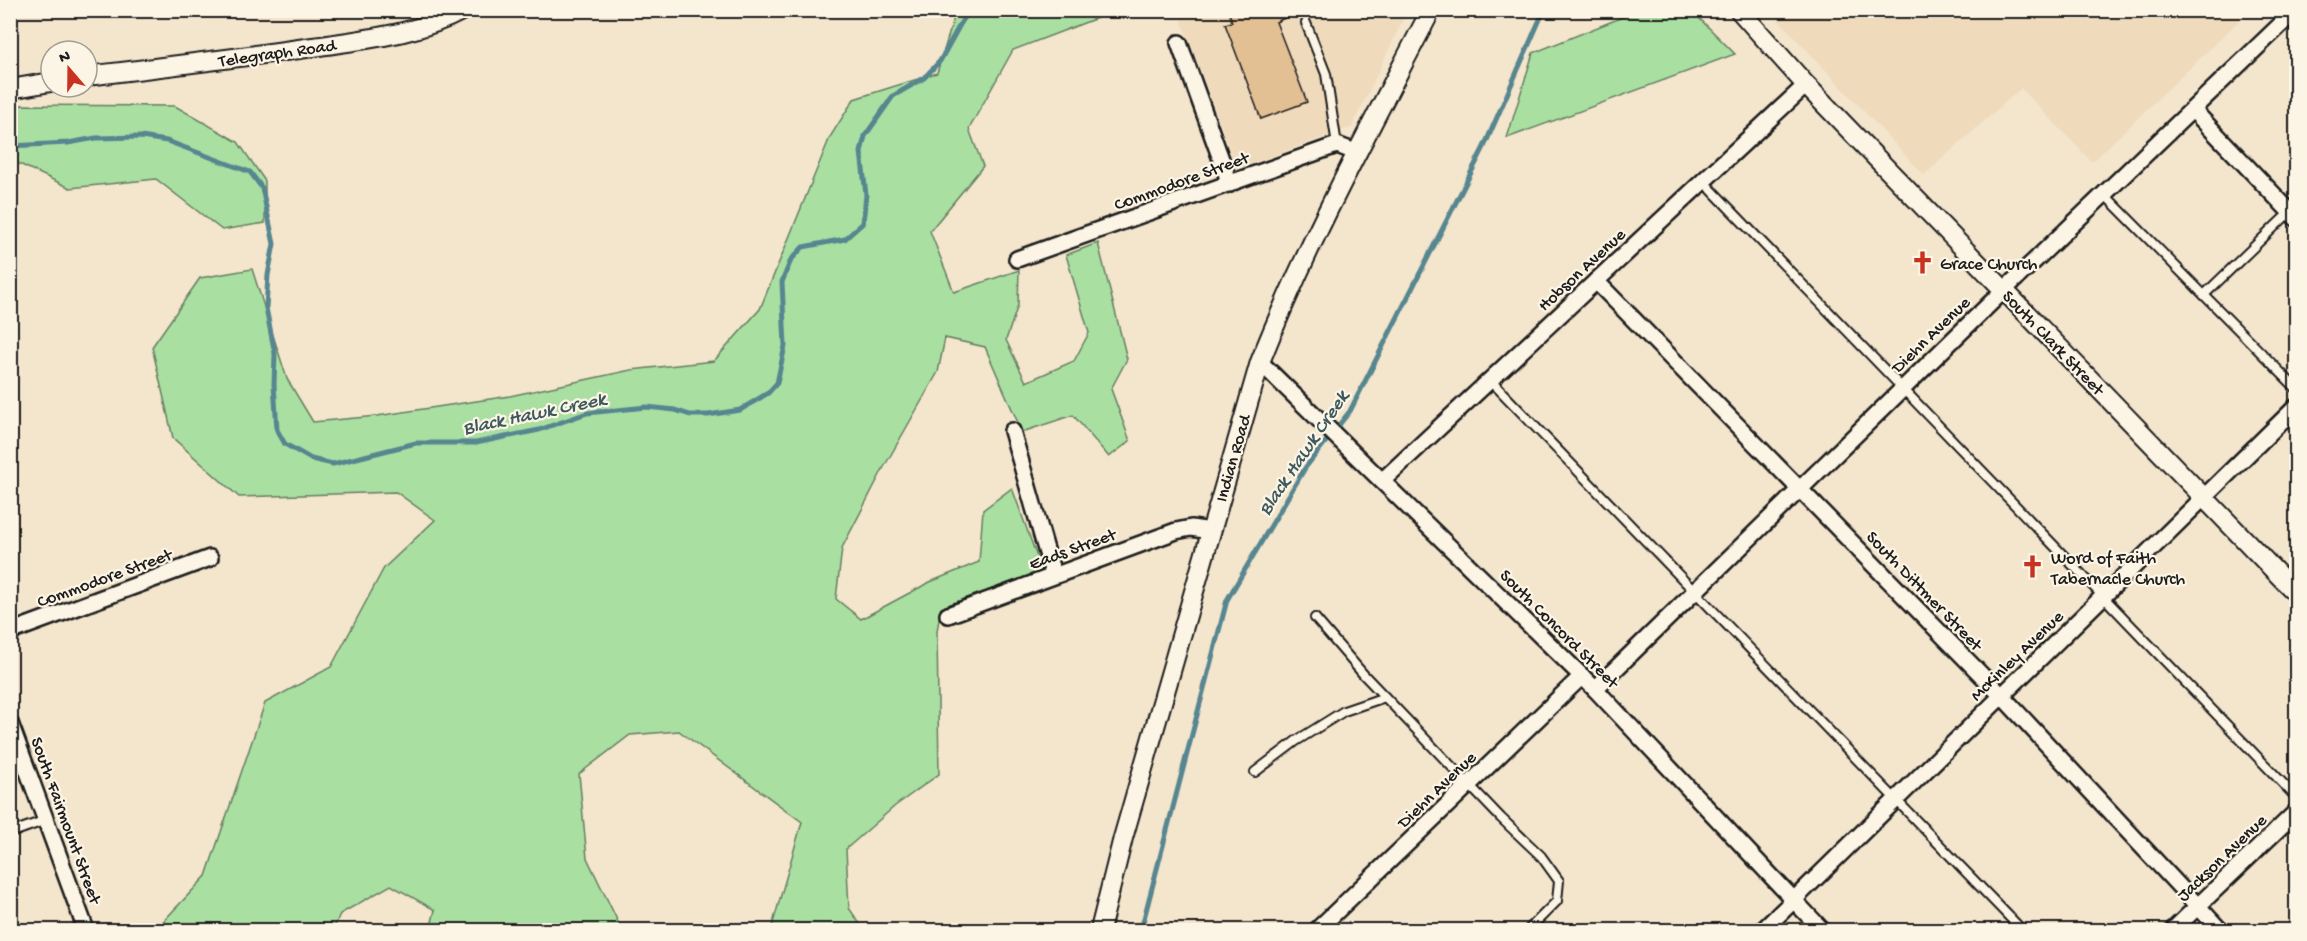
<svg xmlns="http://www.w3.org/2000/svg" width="2307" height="941" font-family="'Gochi Hand',sans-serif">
  <rect width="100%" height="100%" fill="#f4e5cd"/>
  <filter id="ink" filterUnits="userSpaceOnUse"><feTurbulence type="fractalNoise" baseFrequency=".0167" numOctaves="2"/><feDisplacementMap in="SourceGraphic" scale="12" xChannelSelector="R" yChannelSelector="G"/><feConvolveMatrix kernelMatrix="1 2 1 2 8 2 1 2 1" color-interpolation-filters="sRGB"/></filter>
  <g filter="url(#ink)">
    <g fill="#efdabc">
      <polygon points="1178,11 1407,11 1352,127 1237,169"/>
      <polygon points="1770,11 2249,11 2092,162 2021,88 1924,175"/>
    </g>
    <g fill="#aadfa2" stroke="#637e5f" stroke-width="1.5">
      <polygon points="1640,10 1692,11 1735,54 1507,138 1533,53"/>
      <polygon points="956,11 1074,11 1097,18 1013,50 969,129 983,166 930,231 954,292 1019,270 1018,305 1006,340 1026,382 1074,361 1089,333 1066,255 1098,243 1127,359 1111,389 1130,441 1109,457 1073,415 1022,432 985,347 945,338 938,372 884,467 842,548 836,599 861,619 930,582 979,562 983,510 1012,488 1042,571 941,608 937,631 939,774 895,806 846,849 849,908 864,930 771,930 802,822 679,731 630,735 579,774 587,858 622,930 430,930 435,910 391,885 340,914 333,930 155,930 206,876 265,703 331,667 384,568 435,520 396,492 239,497 173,438 152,347 200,278 252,269 287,379 313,422 377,416 510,396 631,370 714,361 760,309 830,137 854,99 937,73"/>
      <polygon points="11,105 175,106 238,142 265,181 265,223 222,230 156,179 70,188 11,160"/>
    </g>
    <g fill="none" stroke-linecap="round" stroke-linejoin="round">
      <g stroke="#57868f" stroke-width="5">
        <polyline points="10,146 68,143 96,138 141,137 167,141 250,172 262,188 274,244 268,275 266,308 275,354 274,384 277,430 285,444 311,459 333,464 416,443 476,443 539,430 587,413 647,407 675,410 690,415 708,415 740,410 768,393 777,383 785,346 782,282 791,260 803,247 845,239 863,223 866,195 861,152 865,136 893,96 924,78 940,61 968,10"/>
        <polyline points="1141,930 1227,600 1305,468 1350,411 1484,147 1544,10"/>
      </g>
    </g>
    <polygon fill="#e3bf94" stroke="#1c1c1c" stroke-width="1.5" points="1228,10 1302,10 1276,22 1307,102 1261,119 1225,24 1232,22"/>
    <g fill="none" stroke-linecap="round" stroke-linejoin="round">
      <defs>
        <g id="service">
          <polyline points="1306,23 1326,74 1337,145"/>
          <polyline points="1703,181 2296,797"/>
          <polyline points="2104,194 2296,388"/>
          <polyline points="2204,295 2296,206"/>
          <polyline points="1490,380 2022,930"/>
          <polyline points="1315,618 1364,675 1501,818 1541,856 1559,881 1557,901 1528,930"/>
          <polyline points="1255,772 1296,741 1344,711 1385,697"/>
          <polyline points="10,833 46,820"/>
        </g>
        <g id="minor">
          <polyline points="1179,43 1230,184"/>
          <polyline points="2193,110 2296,218"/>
          <polyline points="1017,259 1337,145 1358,153"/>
          <polyline points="1596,281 2002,696 2220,930"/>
          <polyline points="1260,362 1595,689 1822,930"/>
          <polyline points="1012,431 1053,574"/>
          <polyline points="1382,481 1806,85"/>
          <polyline points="948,615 1176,531 1191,528 1211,531"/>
          <polyline points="10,632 210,558"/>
          <polyline points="1595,689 2004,290 2296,10"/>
          <polyline points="10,723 86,930"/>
          <polyline points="1317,930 1582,676"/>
          <polyline points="1763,930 2296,407"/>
          <polyline points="2173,930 2296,812"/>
        </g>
        <g id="tertiary">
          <polyline points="1739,10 1806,85 2296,593"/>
          <path d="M87 76C162 67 238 58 313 47 364 39 417 35 463 10"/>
          <polyline points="10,89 51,82"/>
          <path d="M1100 930 1123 838 1260 362C1308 241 1371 126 1431 10"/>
        </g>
      </defs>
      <use href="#service" stroke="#1c1c1c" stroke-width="12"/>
      <use href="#minor" stroke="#1c1c1c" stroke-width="20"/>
      <use href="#tertiary" stroke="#1c1c1c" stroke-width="22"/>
      <use href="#service" stroke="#fcf5e5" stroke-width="8"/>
      <use href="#minor" stroke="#fcf5e5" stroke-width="15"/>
      <use href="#tertiary" stroke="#fcf5e5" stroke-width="18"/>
    </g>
  </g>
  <defs>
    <symbol id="church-bare" viewBox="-9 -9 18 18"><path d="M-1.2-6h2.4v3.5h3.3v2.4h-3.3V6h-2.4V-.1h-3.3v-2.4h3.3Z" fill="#c8321e" stroke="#fcf5e5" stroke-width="2.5" paint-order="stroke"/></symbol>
  </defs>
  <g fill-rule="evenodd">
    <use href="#church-bare" x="1906" y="246" width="33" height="33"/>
    <use href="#church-bare" x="2016" y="550" width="33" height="33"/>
  </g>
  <g text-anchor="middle" stroke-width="4.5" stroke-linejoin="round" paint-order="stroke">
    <g font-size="18" fill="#1c1c1c" stroke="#fcf5e5">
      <text transform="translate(277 52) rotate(-8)" y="6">Telegraph Road</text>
      <text transform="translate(1181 180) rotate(-20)" y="6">Commodore Street</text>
      <text transform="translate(1581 269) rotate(-43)" y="6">Hobson Avenue</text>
      <text transform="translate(1930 334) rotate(-44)" y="6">Diehn Avenue</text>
      <text transform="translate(2054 342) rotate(46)" y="6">South Clark Street</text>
      <text transform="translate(1232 458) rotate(-74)" y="6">Indian Road</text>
      <text transform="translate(1072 548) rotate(-20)" y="6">Eads Street</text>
      <text transform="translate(104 577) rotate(-20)" y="6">Commodore Street</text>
      <text transform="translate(1925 590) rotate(46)" y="6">South Dittmer Street</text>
      <text transform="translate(1560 628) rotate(45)" y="6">South Concord Street</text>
      <text transform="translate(2016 655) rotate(-44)" y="6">McKinley Avenue</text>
      <text transform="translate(1436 789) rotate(-44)" y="6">Diehn Avenue</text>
      <text transform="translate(67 820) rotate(70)" y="6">South Fairmount Street</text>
      <text transform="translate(2221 857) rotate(-44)" y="6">Jackson Avenue</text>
    </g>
    <g font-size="18" fill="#1c1c1c" stroke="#fcf5e5" text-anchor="start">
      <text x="1940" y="269">Grace Church</text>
      <text x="2051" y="563">Word of Faith<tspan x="2051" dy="21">Tabernacle Church</tspan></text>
    </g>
    <g font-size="20" font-style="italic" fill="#3e5a5f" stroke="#fcf5e5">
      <text transform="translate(534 412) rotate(-12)" y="7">Black Hawk Creek</text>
      <text transform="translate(1302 452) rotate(-56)" y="7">Black Hawk Creek</text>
    </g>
  </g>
  <rect width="2307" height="941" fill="none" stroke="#fcf5e5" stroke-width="36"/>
  <rect x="18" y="18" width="2271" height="905" fill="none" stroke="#1c1c1c" stroke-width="2" filter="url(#ink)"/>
  <g transform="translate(69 69) rotate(340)"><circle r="28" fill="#fcf5e5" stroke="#a29e95" stroke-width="1.5"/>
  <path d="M0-4.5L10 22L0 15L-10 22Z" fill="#c8321e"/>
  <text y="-9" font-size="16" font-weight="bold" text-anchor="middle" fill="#1c1c1c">N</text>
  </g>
</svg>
